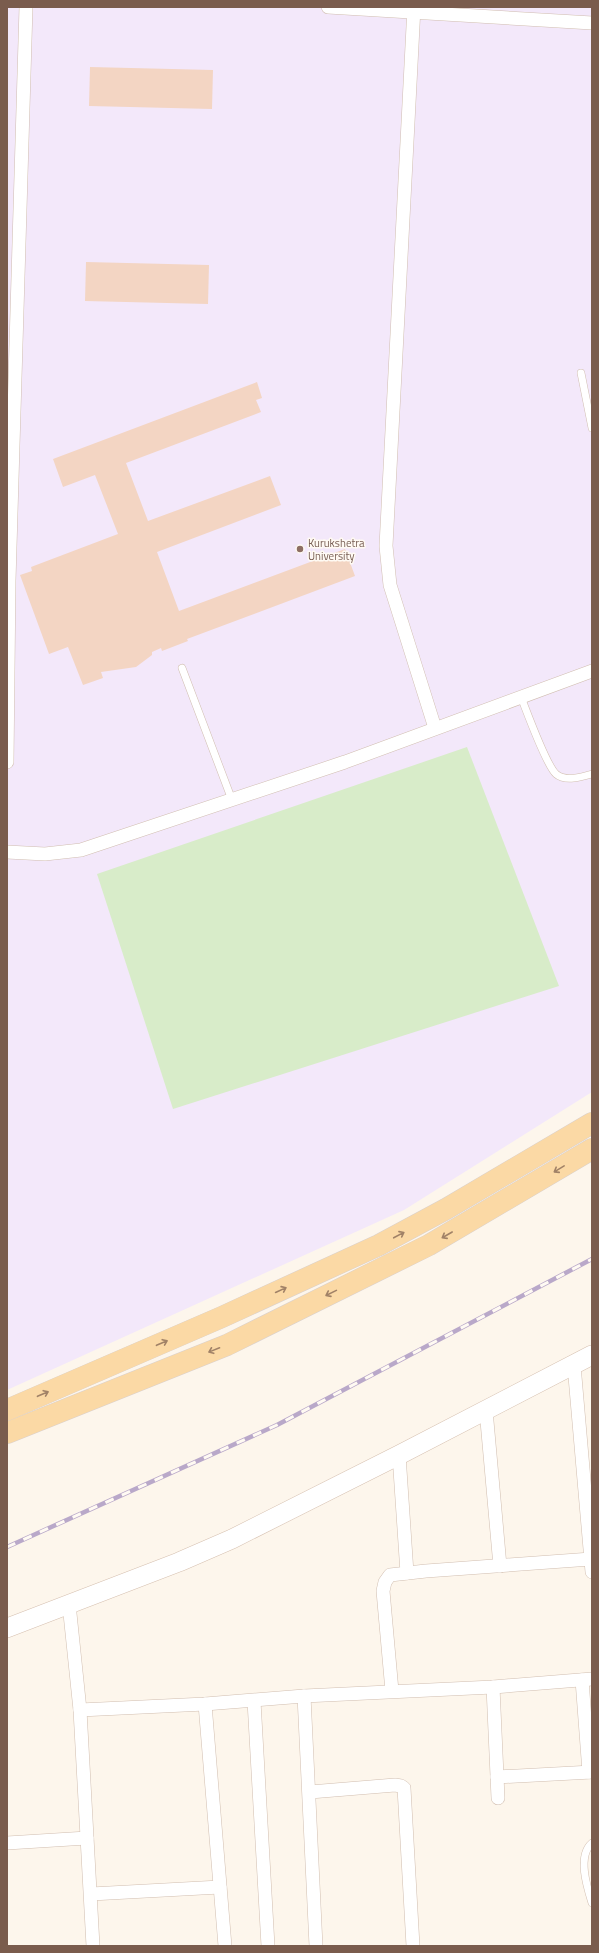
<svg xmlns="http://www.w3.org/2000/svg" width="599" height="1953" font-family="'Titillium Web',sans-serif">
  <rect width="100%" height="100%" fill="#fdf6ec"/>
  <polygon fill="#f3e8fa" points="7,7 592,7 592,1092 404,1210 7,1390"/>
  <polygon fill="#d8ecc9" points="467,747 559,986 173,1109 97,874"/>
  <g fill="#f3d5c3">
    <polygon points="90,67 213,70 212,109 89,106"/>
    <polygon points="86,262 209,265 208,304 85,301"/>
    <polygon points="257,382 262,398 256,400 261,412 126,463 148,521 270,476 281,505 157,552 179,611 345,549 355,576 187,639 188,641 162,651 161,648 152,652 152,655 136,667 101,672 103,678 83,685 68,647 49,654 20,575 32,571 31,567 118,534 95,475 63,487 53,459"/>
  </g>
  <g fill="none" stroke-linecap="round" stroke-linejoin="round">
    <defs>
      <g id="lane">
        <polyline points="581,373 592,428"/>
        <polyline points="182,668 232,800"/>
        <path d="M521 697C527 712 546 765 556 774 565 782 582 777 592 774"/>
        <path d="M592 1843C577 1856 587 1887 592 1903"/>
      </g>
      <g id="street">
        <polyline points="328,7 592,23"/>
        <polyline points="414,7 386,546 390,585 435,728"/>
        <polyline points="7,762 9,581 26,7"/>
        <polyline points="7,852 45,854 81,850 345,762 592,671"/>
        <polyline points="574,1365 592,1572"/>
        <polyline points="486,1410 500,1566"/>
        <polyline points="399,1455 407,1573"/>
        <polyline points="69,1604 80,1710 93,1946"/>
        <polyline points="582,1680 589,1772"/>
        <polyline points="493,1687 498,1798"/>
        <polyline points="392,1691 383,1591 385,1582 390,1575 426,1571 591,1559"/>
        <polyline points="304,1696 316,1946"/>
        <polyline points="254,1701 268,1946"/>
        <polyline points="205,1704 225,1946"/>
        <polyline points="80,1710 205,1704 304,1696 493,1687 592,1679"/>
        <polyline points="497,1777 592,1772"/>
        <polyline points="310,1792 395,1785 401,1786 404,1788 413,1946"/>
        <polyline points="7,1843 87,1838"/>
        <polyline points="91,1894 220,1887"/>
      </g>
      <polyline id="secondary" points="7,1628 179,1562 232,1539 399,1455 592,1355"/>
      <g id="primary">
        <polyline points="7,1410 222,1317 379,1245 446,1209 592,1123"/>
        <polyline points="7,1433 227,1345 429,1245 592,1149"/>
      </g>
    </defs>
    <use href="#lane" stroke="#d1beb0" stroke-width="8"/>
    <use href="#street" stroke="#d1beb0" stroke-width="14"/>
    <use href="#secondary" stroke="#d6c0b0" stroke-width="20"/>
    <use href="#primary" stroke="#dad1cd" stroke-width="22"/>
    <use href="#lane" stroke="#fff" stroke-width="7"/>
    <use href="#street" stroke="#fff" stroke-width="13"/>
    <use href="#secondary" stroke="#fff" stroke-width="19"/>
    <use href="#primary" stroke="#fbd9a5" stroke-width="21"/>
    <defs>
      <polyline id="rail" points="7,1547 277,1425 592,1259"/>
    </defs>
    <use href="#rail" stroke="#b9a8c9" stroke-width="4.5"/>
    <use href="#rail" stroke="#fffaf3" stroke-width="3" stroke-dasharray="9" stroke-linecap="butt"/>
  </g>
  <defs><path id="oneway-shaft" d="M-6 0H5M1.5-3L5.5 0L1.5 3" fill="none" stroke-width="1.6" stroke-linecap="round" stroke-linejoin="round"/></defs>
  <g stroke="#a18267">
    <use href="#oneway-shaft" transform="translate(559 1169) rotate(149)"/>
    <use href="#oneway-shaft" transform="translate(399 1235) rotate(-28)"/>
    <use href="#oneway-shaft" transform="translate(447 1235) rotate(150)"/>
    <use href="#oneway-shaft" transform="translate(281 1290) rotate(-25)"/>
    <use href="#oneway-shaft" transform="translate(331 1293) rotate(154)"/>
    <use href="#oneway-shaft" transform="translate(162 1343) rotate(-23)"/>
    <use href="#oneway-shaft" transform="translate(214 1350) rotate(158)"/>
    <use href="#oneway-shaft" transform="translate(43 1394) rotate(-23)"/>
  </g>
  <circle fill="#8d6e63" stroke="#fffaf3" stroke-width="1.5" cx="300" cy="549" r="4"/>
  <g text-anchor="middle" stroke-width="3" stroke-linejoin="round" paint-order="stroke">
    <g font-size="11" fill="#785e54" stroke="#fffaf3" text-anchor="start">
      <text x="308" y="547">Kurukshetra<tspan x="308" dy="13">University</tspan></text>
    </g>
  </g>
  <rect width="599" height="1953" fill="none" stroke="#7a5c4d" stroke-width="16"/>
</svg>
